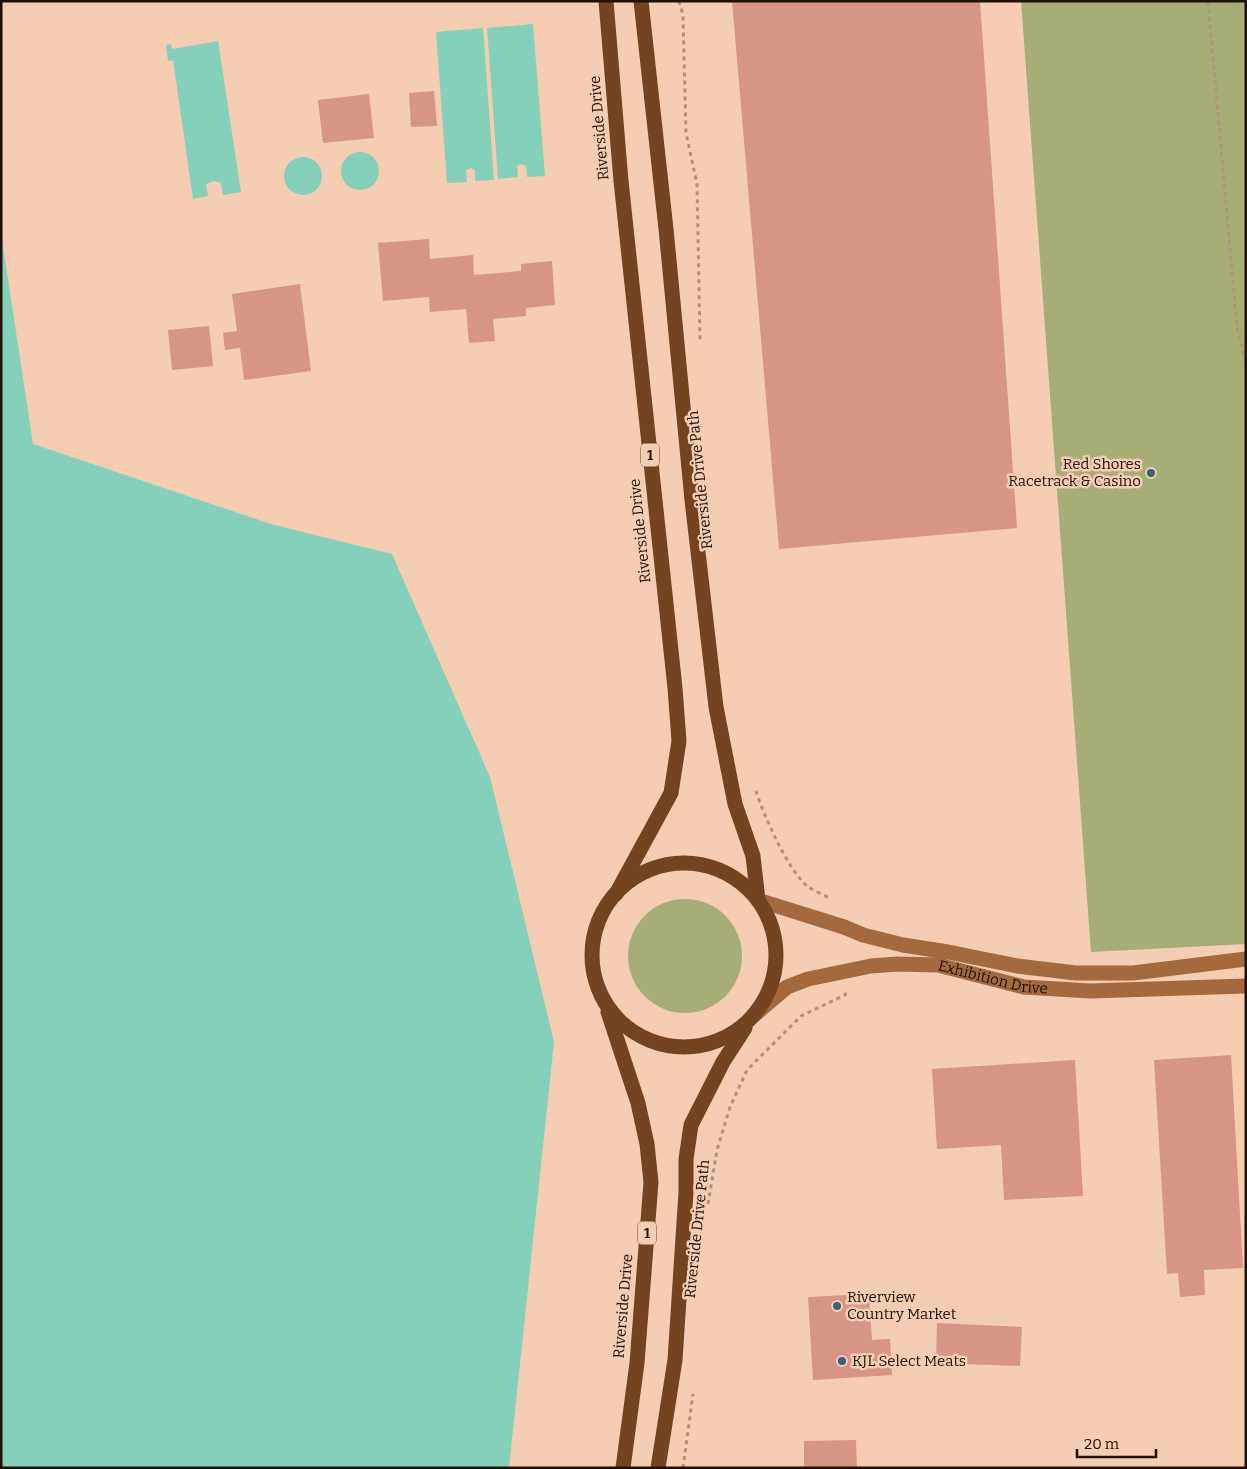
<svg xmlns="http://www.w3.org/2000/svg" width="1247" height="1469" font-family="Bitter,serif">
  <rect width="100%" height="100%" fill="#f5cdb2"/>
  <g fill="#a6ae76">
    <polygon points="1021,1 1246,1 1246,944 1091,952"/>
    <circle cx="685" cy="956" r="57"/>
  </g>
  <g fill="#84d0bb">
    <polygon points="533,24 545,176 527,177 526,166 521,164 517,166 518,177 498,179 487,28"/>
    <polygon points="483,28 494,180 475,181 475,170 471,168 466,170 467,182 447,183 436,32"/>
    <polygon points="218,41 241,192 223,195 221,183 214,181 206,184 208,196 193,199 173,60 168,61 166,45 171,44 172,49"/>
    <circle cx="360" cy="171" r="19"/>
    <circle cx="303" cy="176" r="19"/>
    <polygon points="1,233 33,444 274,525 392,554 490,777 554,1042 509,1468 1,1468"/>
  </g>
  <g fill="#d69585">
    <polygon points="732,1 980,1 1017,528 779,549"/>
    <polygon points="434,91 437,126 411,127 409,93"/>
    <polygon points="369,94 374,138 323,143 318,100"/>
    <polygon points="429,239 430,259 473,255 474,275 521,271 521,264 552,261 555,305 526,308 526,316 493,319 495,341 469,343 466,309 430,312 429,297 383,301 378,243"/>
    <polygon points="300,284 311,371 244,380 240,348 225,350 223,333 237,331 232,294"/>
    <polygon points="209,326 213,366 172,370 168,330"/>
    <polygon points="1231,1055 1243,1268 1204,1270 1205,1295 1180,1297 1178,1273 1167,1274 1154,1060"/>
    <polygon points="1075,1060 1083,1196 1004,1200 1001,1145 937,1149 932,1069"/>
    <polygon points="869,1294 872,1340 890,1339 892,1375 813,1380 808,1297"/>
    <polygon points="937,1323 1022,1327 1020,1366 936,1363"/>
    <polygon points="856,1440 857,1468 804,1468 804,1441"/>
  </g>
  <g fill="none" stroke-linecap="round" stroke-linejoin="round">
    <g stroke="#b2927d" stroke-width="3" stroke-dasharray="4 4" stroke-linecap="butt">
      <polyline points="679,1 683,15 686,133 697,184 700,341"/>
      <polyline points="1208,1 1237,327 1246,366"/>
      <path d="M756 791C763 814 788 870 807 886 814 891 824 895 831 899"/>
      <polyline points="708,1204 717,1150 730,1107 747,1070 801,1016 845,995 846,992"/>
      <polyline points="683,1468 693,1394"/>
    </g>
    <g stroke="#a5693e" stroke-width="15">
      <polyline points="758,900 844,927 863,935 903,945 948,952 1017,966 1076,973 1133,973 1246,959"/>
      <path id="s1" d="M753 1016 787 987 808 979 871 966 897 964 938 965 1024 987 1090 991 1246 986"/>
    </g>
    <g stroke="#75431e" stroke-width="15">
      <polyline points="606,1 621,181 675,688 679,741 671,793 616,894"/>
      <polyline points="641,1 666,229 692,500 716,707 735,804 753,856 758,900"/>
      <circle cx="684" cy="955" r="92"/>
      <polyline points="608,1012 638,1103 647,1144 651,1182 637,1363 623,1468"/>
      <polyline points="658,1468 675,1360 686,1192 686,1159 691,1125 723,1062 745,1028"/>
    </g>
  </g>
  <g fill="#306481" stroke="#f5cdb2" stroke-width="2">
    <circle cx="1151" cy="473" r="5"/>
    <circle cx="837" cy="1306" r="5"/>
    <circle cx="842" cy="1361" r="5"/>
  </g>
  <g text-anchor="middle" stroke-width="5" stroke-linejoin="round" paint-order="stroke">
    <g fill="#f5cdb2" stroke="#5f493b" stroke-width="1">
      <rect x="641" y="443.5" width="18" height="23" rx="4"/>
      <rect x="638" y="1221.5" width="18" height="23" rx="4"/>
    </g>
    <g font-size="14" font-weight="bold" fill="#1f1108">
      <text x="650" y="460">1</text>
      <text x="647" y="1238">1</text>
    </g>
    <g font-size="15" fill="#1f1108" stroke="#f5cdb2">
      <text transform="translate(599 128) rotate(-95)" y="5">Riverside Drive</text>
      <text transform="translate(700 480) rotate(-96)" y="5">Riverside Drive Path</text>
      <text transform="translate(640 531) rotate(-96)" y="5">Riverside Drive</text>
      <text dy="5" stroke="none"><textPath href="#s1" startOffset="255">Exhibition Drive</textPath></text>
      <text transform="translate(697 1229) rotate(-84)" y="5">Riverside Drive Path</text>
      <text transform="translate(623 1306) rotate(-85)" y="5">Riverside Drive</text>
    </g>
    <g font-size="15" fill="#1f1108" stroke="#f5cdb2" text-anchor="start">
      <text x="1141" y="469" text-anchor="end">Red Shores<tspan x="1141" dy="17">Racetrack &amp; Casino</tspan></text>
      <text x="847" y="1302">Riverview<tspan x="847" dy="17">Country Market</tspan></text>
      <text x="852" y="1366">KJL Select Meats</text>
    </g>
  </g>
  <rect width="1247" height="1469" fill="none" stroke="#1f1108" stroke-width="5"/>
  <path d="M1077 1449v8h79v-8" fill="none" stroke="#1f1108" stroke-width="2.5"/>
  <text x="1084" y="1449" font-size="15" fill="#1f1108" stroke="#f5cdb2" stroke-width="4" paint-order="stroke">20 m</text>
</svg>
